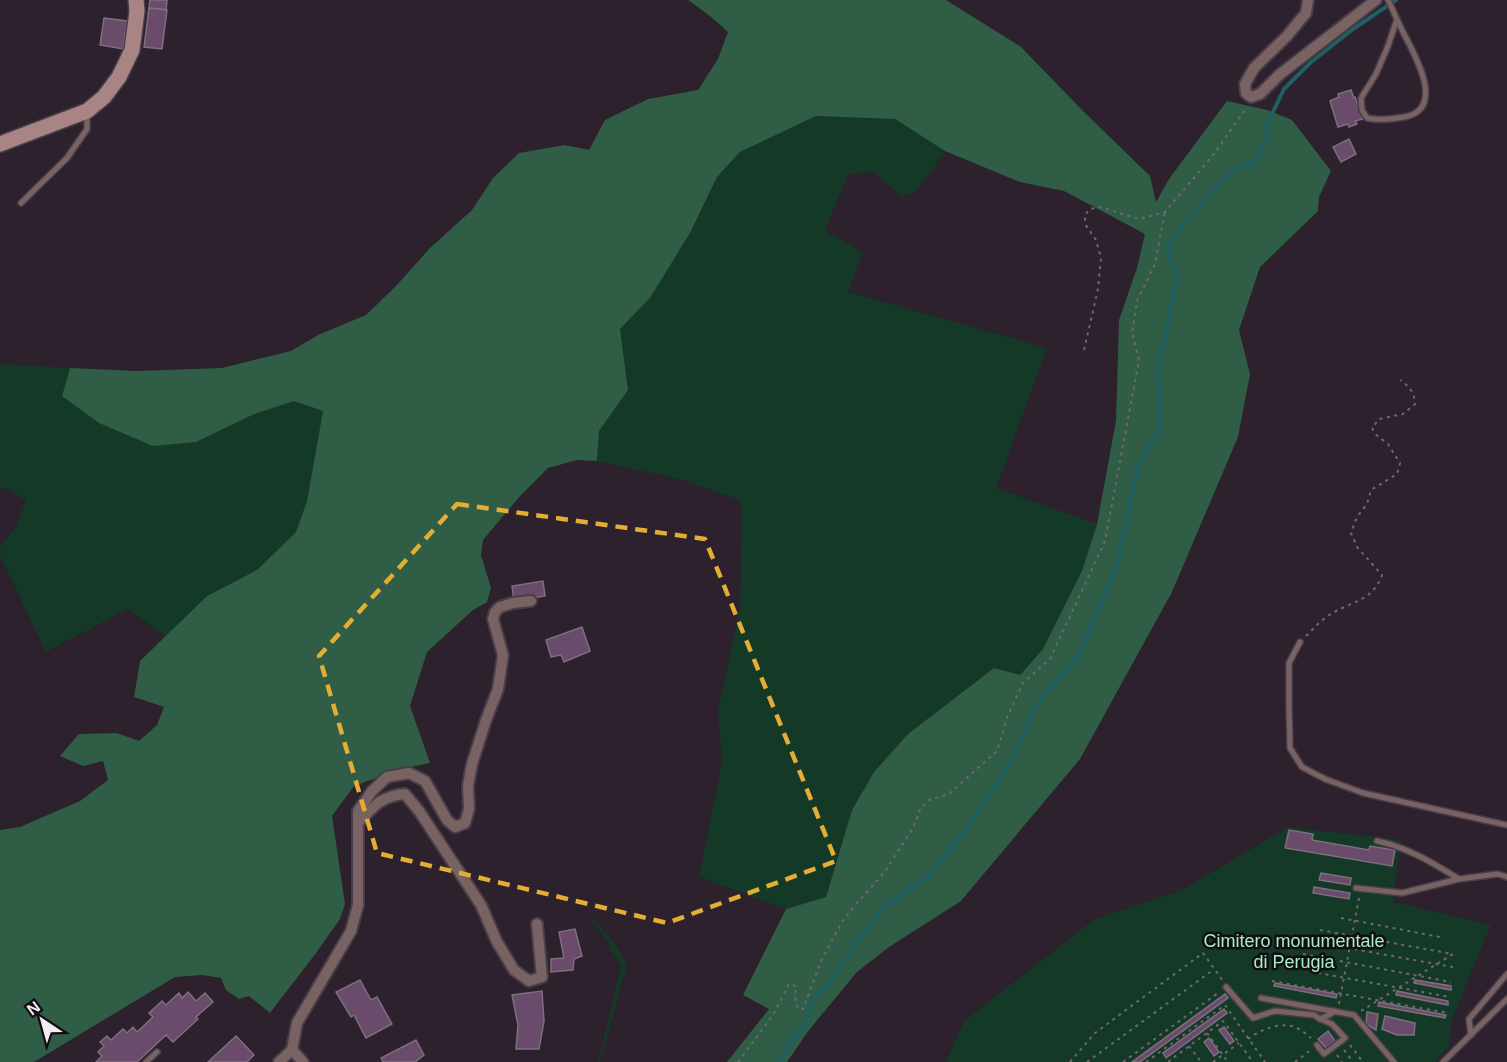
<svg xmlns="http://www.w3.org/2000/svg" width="1507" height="1062" font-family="Arial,sans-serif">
  <rect width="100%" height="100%" fill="#2c212c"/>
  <g fill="#143927">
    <polygon points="816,116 895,119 945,151 931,172 916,191 901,197 874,172 848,174 825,231 863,252 848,292 1047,348 996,488 1097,524 1082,571 1043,649 1019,676 994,668 908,734 874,772 852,810 826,897 786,909 699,877 722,762 718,711 740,607 742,503 736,499 687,481 598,461 598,431 628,390 620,329 650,298 690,233 717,177 740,152"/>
    <polygon points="0,364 70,368 62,396 252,415 294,401 323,411 307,501 296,532 257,570 207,596 166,637 128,609 46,652 0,556 0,547 15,528 26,501 8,488 0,490"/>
    <polygon points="1288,827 1401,840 1393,902 1491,925 1452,1019 1449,1047 1435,1062 946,1062 964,1021 1095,919 1182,890"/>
    <polygon points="588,914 612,939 627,965 600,1062 598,1062 621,967 607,941"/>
  </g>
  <polygon fill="#305d45" points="688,0 946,0 1021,47 1082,110 1150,176 1156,202 1169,179 1227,101 1267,110 1292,120 1331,171 1319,197 1318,211 1260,267 1239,330 1250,374 1238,437 1172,592 1080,759 961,901 889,947 857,972 809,1030 787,1062 727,1062 769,1009 743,995 786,909 826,897 852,810 874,772 908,734 994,668 1020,675 1043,649 1082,571 1097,524 1116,421 1119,320 1137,268 1145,234 1064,191 1020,182 945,151 895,119 816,116 740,152 717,177 690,233 650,298 620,329 628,390 599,431 597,461 577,460 548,468 520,496 483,540 481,555 491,588 487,602 473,610 427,652 410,706 430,763 401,769 354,786 332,816 345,904 340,919 316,953 270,1013 249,996 239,999 226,990 221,978 203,975 175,977 34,1062 0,1062 0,830 20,827 80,801 108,780 103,761 83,766 60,756 79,734 117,733 139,741 157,725 164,707 134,697 140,661 207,596 257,570 296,532 307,501 323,411 294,401 252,415 196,442 153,446 99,423 62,396 70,368 137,371 222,368 291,351 318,335 366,315 396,286 430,248 472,210 493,178 519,153 565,145 589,150 605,120 648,99 698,90 718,59 728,32 710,16"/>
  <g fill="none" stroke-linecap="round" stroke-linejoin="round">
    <polyline stroke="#1f6064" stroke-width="4" points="779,1062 791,1041 808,1020 811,1001 833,979 861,936 885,906 929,876 967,828 1012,760 1035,706 1079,655 1117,565 1137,470 1160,426 1158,362 1168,326 1171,306 1178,277 1167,250 1184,222 1212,192 1235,169 1256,162 1268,136 1267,124 1284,89 1310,63 1353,29 1396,0"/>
  </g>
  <g fill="#6a4b6b" stroke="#7d707d" stroke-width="1.5">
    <polygon points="150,0 167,0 166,10 149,8"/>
    <polygon points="149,8 167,10 162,49 144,47"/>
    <polygon points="104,18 127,21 123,49 100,45"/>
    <polygon points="1351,90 1354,98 1355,97 1363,119 1355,121 1357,124 1349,127 1348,124 1338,127 1330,101 1339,97 1338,94"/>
    <polygon points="1349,139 1356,154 1341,162 1333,147"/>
    <polygon points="543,581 545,596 514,601 512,586"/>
    <polygon points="582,627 590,651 564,662 561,655 551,657 546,640"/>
    <polygon points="1289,830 1313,834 1312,840 1369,850 1370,846 1395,850 1392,866 1285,848"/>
    <polygon points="1321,873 1351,878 1350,885 1319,880"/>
    <polygon points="1314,887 1350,893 1349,899 1313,893"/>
    <polygon points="575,929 582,956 574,959 573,970 551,972 551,959 564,958 559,932"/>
    <polygon points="360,980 371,1000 377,997 392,1024 366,1038 354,1015 351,1017 336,992"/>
    <polygon points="1415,980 1451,986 1451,990 1414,983"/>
    <polygon points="1275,983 1337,994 1336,998 1274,986"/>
    <polygon points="542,991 544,1021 539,1049 516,1049 518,1025 512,995"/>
    <polygon points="1397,991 1448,1001 1448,1005 1396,995"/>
    <polygon points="188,992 196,1001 205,993 213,1002 196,1017 198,1019 173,1042 166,1035 137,1062 96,1062 102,1056 98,1052 104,1046 100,1042 107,1036 111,1040 123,1029 127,1033 133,1027 137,1032 153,1017 149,1013 162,1001 166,1005 179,993 182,998"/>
    <polygon points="1225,994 1228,998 1140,1062 1132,1062"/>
    <polygon points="1379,1002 1446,1015 1445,1018 1378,1006"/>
    <polygon points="1224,1009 1227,1013 1166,1058 1163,1053"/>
    <polygon points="1367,1012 1378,1014 1376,1030 1366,1024"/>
    <polygon points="1385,1016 1415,1023 1414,1035 1397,1035 1382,1029"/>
    <polygon points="1224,1027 1234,1041 1230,1044 1219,1030"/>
    <polygon points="1328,1031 1335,1041 1326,1048 1318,1039"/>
    <polygon points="236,1036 254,1055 247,1062 208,1062"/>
    <polygon points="1209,1038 1219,1052 1214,1056 1204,1042"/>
    <polygon points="416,1040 424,1055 415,1062 383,1062 381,1058"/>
  </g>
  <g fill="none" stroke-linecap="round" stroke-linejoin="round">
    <defs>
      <g id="lane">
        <path d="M1388 0C1393 10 1397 20 1402 30 1413 52 1448 109 1404 117 1392 119 1379 121 1367 118L1362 110 1361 98 1376 74 1388 46 1397 19"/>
        <polyline points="21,203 67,158 87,129 87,113"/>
        <polyline points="1300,642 1289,663 1289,705 1290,748 1302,767 1325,779 1363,793 1507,825"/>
        <path d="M1377 841C1407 847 1433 863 1459 879"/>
        <polyline points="1356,888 1402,893 1459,879 1498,874 1507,877"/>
        <polyline points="1226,987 1253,1018 1275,1011 1314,1015 1320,1019 1332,1024 1345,1038 1324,1054 1317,1045"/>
        <polyline points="1261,998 1354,1015 1394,1062"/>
        <polyline points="1320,1019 1331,1014 1334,1011"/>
        <polyline points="1471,1035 1469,1019 1507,974"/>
        <polyline points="146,1062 157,1052"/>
        <polyline points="1443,1062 1507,999"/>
      </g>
      <g id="street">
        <polyline points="1308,0 1306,13 1287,36 1254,68 1245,84 1246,93 1251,97 1260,94 1279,75 1376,0"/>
        <path d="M358 823C374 806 381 796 405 794L419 811 481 905 497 942 514 970 529 981 542 977 537 924"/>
        <polyline points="292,1050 303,1062"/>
        <polyline points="279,1062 292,1050 297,1023 351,931 358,905 358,811 372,791 387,777 409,773 425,781 447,820 455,827 465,823 469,809 468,786 472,764 486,720 498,689 503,655 493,619 495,612 500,607 513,603 531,601"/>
      </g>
      <polyline id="secondary" points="0,144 87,111 104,97 119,77 132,50 137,11 136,0"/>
    </defs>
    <use href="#lane" stroke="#483d48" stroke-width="8"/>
    <use href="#street" stroke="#483d48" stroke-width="14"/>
    <use href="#secondary" stroke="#483d48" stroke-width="18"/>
    <g stroke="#716771" stroke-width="2" stroke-dasharray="3 4.5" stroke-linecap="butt">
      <polyline points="1084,350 1098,289 1101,258 1096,240 1085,224 1085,215 1090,209 1100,207 1139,219 1165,212 1214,154 1246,108"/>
      <path d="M1306 636C1314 628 1322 619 1331 614 1352 601 1373 601 1382 575L1357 547 1351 533 1357 517 1367 504 1371 490 1397 474 1400 463 1388 444 1375 434 1372 428 1379 419 1403 414 1415 404C1414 392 1410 387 1400 380"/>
      <polyline points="1341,918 1440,937"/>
      <polyline points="1320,930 1453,954"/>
      <polyline points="1310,941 1458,968"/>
      <polyline points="1303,954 1451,982"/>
      <polyline points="1318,973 1450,997"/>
      <polyline points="1272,981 1448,1013"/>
      <polyline points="1339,1004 1359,898"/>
      <polyline points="1361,1011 1453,954"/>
      <polyline points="1207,1033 1228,1062"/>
      <path d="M1248 1039C1262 1029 1282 1020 1299 1029 1303 1031 1307 1035 1311 1038"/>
      <polyline points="1350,1045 1363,1062"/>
      <polyline points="1189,1046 1201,1062"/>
      <polyline points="1344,1050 1353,1062"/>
      <polyline points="1337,1055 1342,1062"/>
      <polyline points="738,1062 773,1015 789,984 796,986 795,997 798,1009 803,1009 821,961 842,922 850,911 884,873 913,828 920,810 928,800 949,794 997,751 1008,715 1023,683 1050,659 1105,541 1139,360 1132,333 1137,301 1155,264 1165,212"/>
      <polyline points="1070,1062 1095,1033 1203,953 1223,981"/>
      <polyline points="1087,1062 1213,970"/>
      <polyline points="1123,1062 1218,993"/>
      <polyline points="1146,1062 1225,1005 1265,1062"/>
      <polyline points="1170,1062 1169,1061 1223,1021 1253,1062"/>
      <polyline points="1213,1062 1239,1043"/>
      <polyline points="1295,1062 1311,1050"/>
    </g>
    <use href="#lane" stroke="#796362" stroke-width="5"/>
    <use href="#street" stroke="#796362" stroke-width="10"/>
    <use href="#secondary" stroke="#a88584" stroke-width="15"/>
  </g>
  <path fill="none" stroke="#e4ae35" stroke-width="4.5" stroke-dasharray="12 8" stroke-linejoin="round" d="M457 504 705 539 836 861 667 923 377 853 319 656Z"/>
  <g text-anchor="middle" stroke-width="5" stroke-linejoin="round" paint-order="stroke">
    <g font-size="18" fill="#a4efc6" stroke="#120d12">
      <text x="1294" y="947">Cimitero monumentale<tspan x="1294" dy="21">di Perugia</tspan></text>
    </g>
  </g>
  <g transform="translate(42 1020) rotate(324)" stroke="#120d12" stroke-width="4.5" paint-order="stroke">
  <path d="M0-4.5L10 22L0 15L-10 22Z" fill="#f3ecf3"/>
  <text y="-9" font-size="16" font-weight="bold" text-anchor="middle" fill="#f3ecf3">N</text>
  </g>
</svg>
